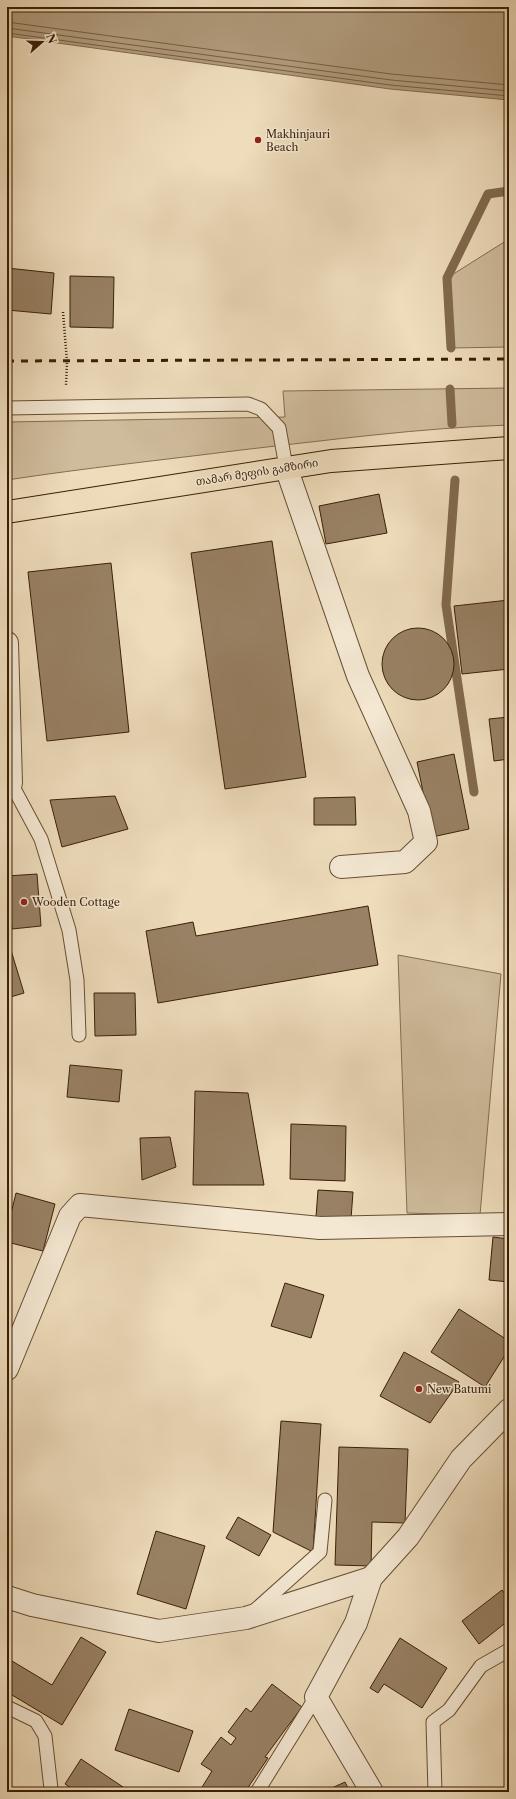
<svg xmlns="http://www.w3.org/2000/svg" width="516" height="1799" font-family="'Libre Caslon Text','Noto Serif Georgian',serif">
  <rect width="100%" height="100%" fill="#eedcbb"/>
  <filter id="stains"><feTurbulence type="fractalNoise" baseFrequency=".005" numOctaves="4"/><feColorMatrix values="0 0 0 0 .2 0 0 0 0 .09 0 0 0 0 .02 0 0 0 .5 -.17"/></filter>
  <radialGradient id="worn" r=".72"><stop offset=".6" stop-color="#630" stop-opacity="0"/><stop offset="1" stop-color="#630" stop-opacity=".3"/></radialGradient>
  <g fill="#cfbc9c" stroke="#846e51">
    <polygon points="509,239 509,347 451,348 447,278"/>
    <path d="M509 388V425C420 428 330 440 241 450 163 460 85 468 7 480V422L285 417 283 391Z"/>
    <polygon points="398,955 501,974 480,1215 407,1213"/>
  </g>
  <polygon fill="#b19c7d" stroke="#816a4d" points="7,7 509,7 509,100 390,89 7,36"/>
  <g fill="none" stroke-linecap="round" stroke-linejoin="round">
    <g stroke="#765e42" stroke-width="1">
      <polyline points="7,22 391,74 509,85"/>
      <polyline points="7,28 391,80 509,91"/>
      <polyline points="7,33 390,85 509,96"/>
    </g>
    <g stroke="#816a4d" stroke-width="9">
      <polyline points="451,348 447,278 488,194 509,191"/>
      <polyline points="450,389 452,424"/>
      <polyline points="455,480 446,605 474,792"/>
    </g>
  </g>
  <g fill="#988164" stroke="#3a1f06">
    <polygon points="7,268 54,273 51,314 7,310"/>
    <polygon points="70,276 114,277 113,328 70,327"/>
    <polygon points="379,494 387,533 326,544 319,506"/>
    <polygon points="272,541 306,777 225,789 191,553"/>
    <polygon points="111,563 129,732 47,741 28,572"/>
    <polygon points="509,600 509,669 462,674 454,606"/>
    <circle cx="418" cy="664" r="36"/>
    <polygon points="509,717 509,759 494,761 489,719"/>
    <polygon points="454,754 469,829 432,837 417,762"/>
    <polygon points="115,796 128,829 62,847 50,800"/>
    <polygon points="355,797 356,825 314,825 314,798"/>
    <polygon points="509,872 509,898 507,891"/>
    <polygon points="37,874 41,926 12,929 7,876"/>
    <polygon points="368,906 378,965 158,1003 146,931 193,922 196,936"/>
    <polygon points="10,947 24,993 7,998 7,948"/>
    <polygon points="94,993 135,993 136,1035 95,1036"/>
    <polygon points="70,1065 122,1070 119,1102 67,1097"/>
    <polygon points="195,1091 248,1093 264,1185 193,1185"/>
    <polygon points="291,1124 346,1126 345,1181 290,1179"/>
    <polygon points="170,1137 176,1167 142,1180 140,1138"/>
    <polygon points="318,1190 353,1192 351,1219 316,1217"/>
    <polygon points="16,1193 55,1204 43,1251 7,1242 7,1230"/>
    <polygon points="493,1237 509,1239 509,1282 489,1280"/>
    <polygon points="285,1283 324,1295 311,1338 271,1326"/>
    <polygon points="459,1309 509,1341 509,1349 485,1387 431,1352"/>
    <polygon points="404,1352 459,1382 430,1423 380,1396"/>
    <polygon points="281,1421 321,1424 313,1552 273,1532"/>
    <polygon points="339,1447 408,1449 405,1523 372,1522 371,1566 335,1565"/>
    <polygon points="238,1517 271,1535 259,1556 226,1538"/>
    <polygon points="156,1531 205,1546 186,1609 137,1594"/>
    <polygon points="502,1590 509,1599 509,1620 479,1644 462,1621"/>
    <polygon points="81,1637 106,1652 62,1725 7,1692 7,1658 52,1685"/>
    <polygon points="400,1638 447,1668 422,1708 384,1684 378,1693 370,1688"/>
    <polygon points="272,1684 302,1707 265,1757 268,1758 245,1792 199,1792 212,1771 201,1764 221,1737 231,1745 236,1738 228,1732 246,1708 251,1712"/>
    <polygon points="129,1709 193,1731 179,1772 115,1750"/>
    <polygon points="81,1759 129,1791 128,1792 77,1792 65,1784"/>
    <polygon points="345,1782 350,1792 323,1792"/>
  </g>
  <g fill="none" stroke-linecap="round" stroke-linejoin="round">
    <defs>
      <g id="service">
        <polyline points="7,408 248,404 261,409 279,428 286,467"/>
        <polyline points="11,783 41,839 69,930 77,980 79,1035"/>
        <polyline points="253,1612 320,1552 325,1500"/>
        <polyline points="7,1707 36,1721 45,1736 51,1789 50,1792"/>
        <polyline points="257,1792 316,1697"/>
        <polyline points="435,1792 433,1722 449,1710 481,1666 509,1650"/>
      </g>
      <g id="minor">
        <polyline points="286,467 358,676 419,811 426,842 405,862 341,867"/>
        <polyline points="7,643 11,783 7,788"/>
        <polyline points="7,1369 70,1216 80,1205 320,1228 509,1224"/>
        <polyline points="7,1597 32,1605 159,1631 246,1618 371,1578"/>
        <polyline points="372,1792 316,1697 356,1623 371,1578 408,1537 461,1459 509,1410"/>
      </g>
      <polyline id="primary" points="7,512 331,461 509,448"/>
    </defs>
    <use href="#service" stroke="#674e33" stroke-width="15"/>
    <use href="#minor" stroke="#674e33" stroke-width="24"/>
    <use href="#primary" stroke="#3a1f06" stroke-width="24"/>
    <polyline stroke="#3a1f06" stroke-width="2.5" stroke-dasharray="1 2" stroke-linecap="butt" points="63,312 67,362 66,385"/>
    <use href="#service" stroke="#f4e8d3" stroke-width="13"/>
    <use href="#minor" stroke="#f4e8d3" stroke-width="22"/>
    <use href="#primary" stroke="#eedcbb" stroke-width="22"/>
    <polyline stroke="#3a1f06" stroke-width="3" stroke-dasharray="7 7" stroke-linecap="butt" points="7,361 509,359"/>
  </g>
  <g fill="#8f2418" stroke="#f4e8d3" stroke-width="1.5">
    <circle cx="258" cy="140" r="4"/>
    <circle cx="24" cy="902" r="4"/>
    <circle cx="419" cy="1389" r="4"/>
  </g>
  <g text-anchor="middle" stroke-width="3" stroke-linejoin="round" paint-order="stroke">
    <g font-size="11" fill="#3a1f06" stroke="#f4e8d3" text-anchor="start">
      <text x="266" y="138">Makhinjauri<tspan x="266" dy="13">Beach</tspan></text>
      <text x="32" y="906">Wooden Cottage</text>
      <text x="427" y="1393">New Batumi</text>
    </g>
    <g font-size="11" fill="#3a1f06" stroke="#f4e8d3">
      <text transform="translate(257 472) rotate(-9)" y="4">თამარ მეფის გამზირი</text>
    </g>
  </g>
  <rect width="516" height="1799" fill="none" stroke="#eedcbb" stroke-width="24"/>
  <rect x="8" y="8" width="500" height="1783" fill="none" stroke="#3a1f06" stroke-width="2"/>
  <rect x="12" y="12" width="492" height="1775" fill="none" stroke="#3a1f06"/>
  <g transform="translate(42 42) rotate(70)" stroke="#f4e8d3" stroke-width="3" paint-order="stroke">
  <path d="M0-3L7 15L0 10L-7 15Z" fill="#3a1f06"/>
  <text y="-6" font-size="11" font-weight="bold" text-anchor="middle" fill="#3a1f06">N</text>
  </g>
  <rect width="100%" height="100%" filter="url(#stains)"/>
  <rect width="100%" height="100%" fill="url(#worn)"/>
</svg>
